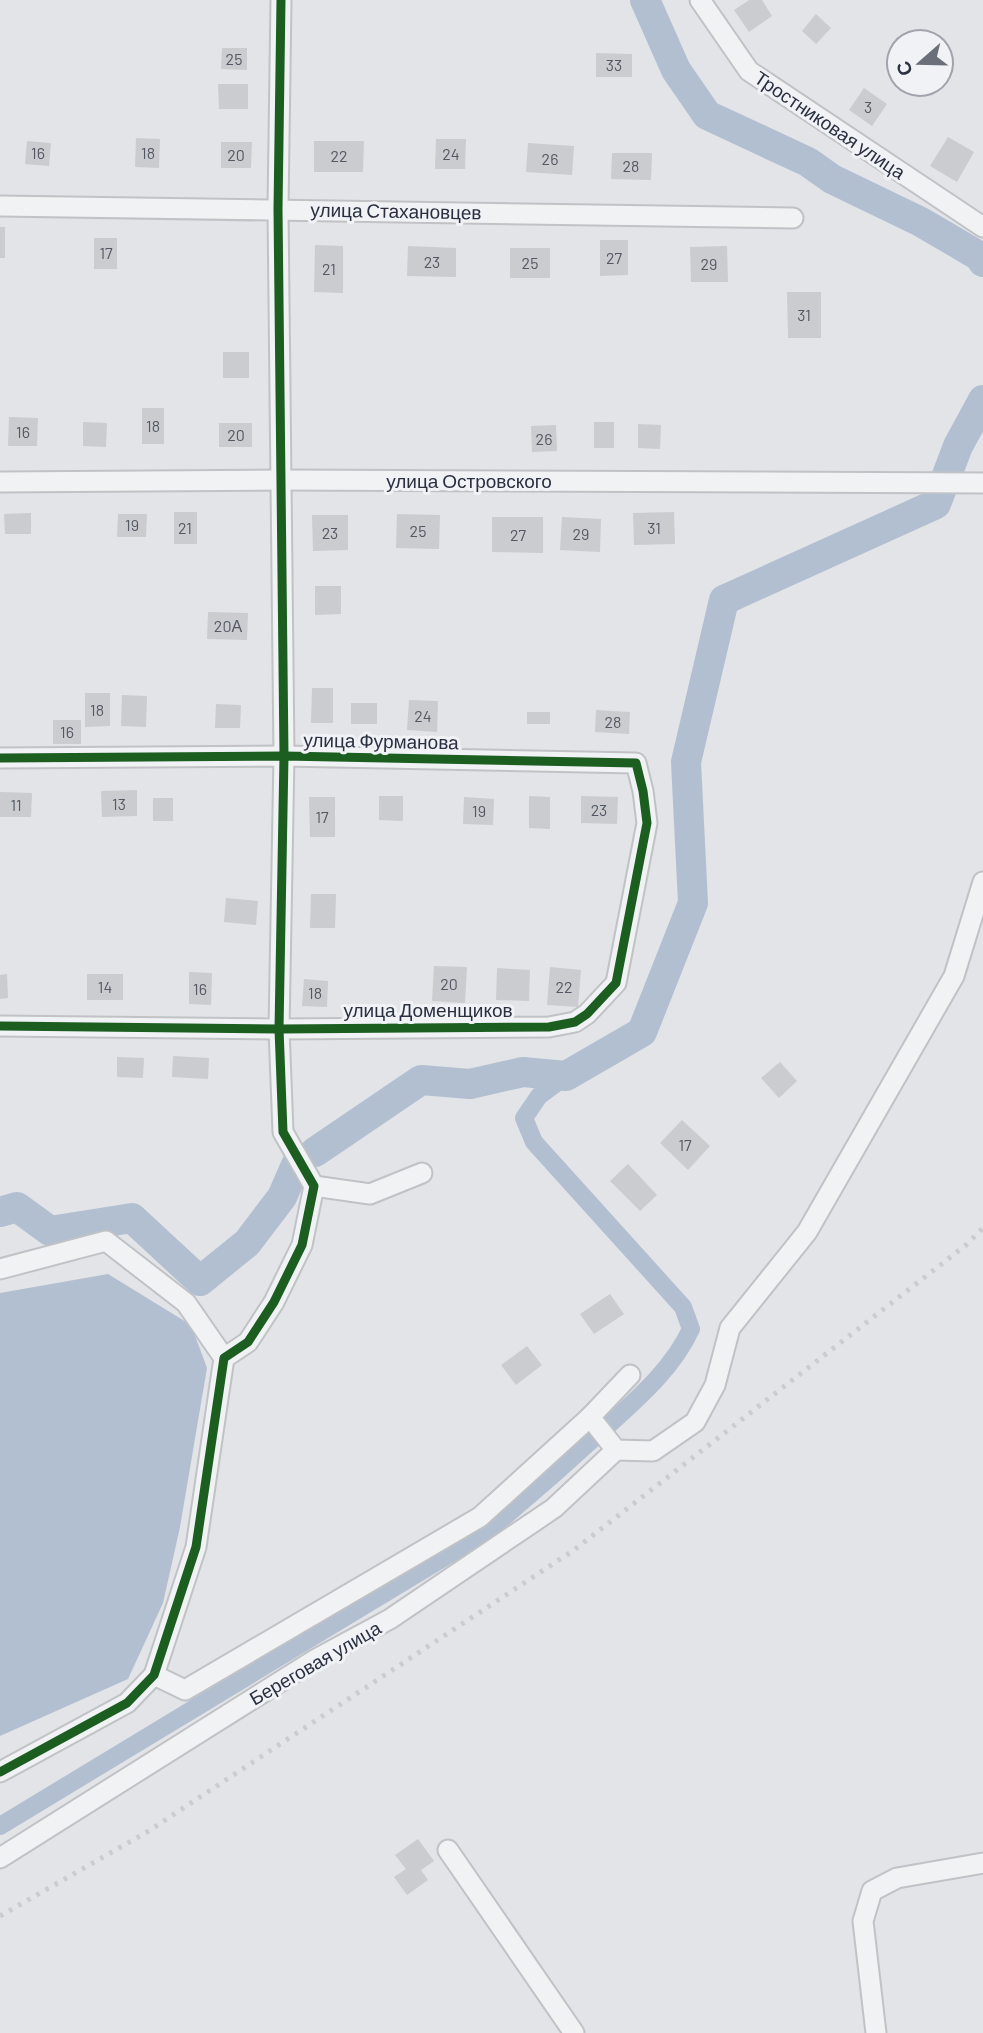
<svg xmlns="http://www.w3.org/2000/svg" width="983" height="2033" font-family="Barlow,sans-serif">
  <rect width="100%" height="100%" fill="#e2e4e7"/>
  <polygon fill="#b2bfd1" points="108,1274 191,1325 207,1368 180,1527 163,1603 128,1679 0,1736 0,1293"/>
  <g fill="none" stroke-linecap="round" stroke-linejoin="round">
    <path stroke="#b2bfd1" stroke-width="18" d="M0 1826 486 1532C526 1499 565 1465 603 1430 636 1400 672 1370 691 1329L683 1307 534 1142 524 1118 539 1096 566 1076"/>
    <g stroke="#b2bfd1" stroke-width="30">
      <polyline points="645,0 676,70 707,115 808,162 832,179 921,222 979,256 983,262"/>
      <polyline points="315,1152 421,1080 470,1084 523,1072 566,1076 642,1032 693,903 686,762 724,600 936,504 958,446 983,400"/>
      <polyline points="0,1212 17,1207 50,1231 132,1218 200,1281 247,1243 282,1197 296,1165"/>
    </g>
  </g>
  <g fill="#cacccf">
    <polygon points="749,0 762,0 772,16 749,32 734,10"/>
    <polygon points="816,14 831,28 816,44 802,31"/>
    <polygon points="222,48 247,48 247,70 221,69"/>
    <polygon points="596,53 632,54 632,77 596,77"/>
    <polygon points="218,84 248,84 248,109 219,109"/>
    <polygon points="864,88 887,104 872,126 849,110"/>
    <polygon points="948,137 974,152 957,182 930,166"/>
    <polygon points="136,138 160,139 159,168 135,167"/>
    <polygon points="436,139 466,139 465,169 435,169"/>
    <polygon points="27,141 51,143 49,166 25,164"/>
    <polygon points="314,141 364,141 363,172 314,172"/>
    <polygon points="221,142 252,142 251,168 221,168"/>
    <polygon points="528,143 574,146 572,175 526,172"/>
    <polygon points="612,153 652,153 651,180 611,179"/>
    <rect x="0" y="227" width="5" height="31"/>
    <rect x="94" y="238" width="23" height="31"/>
    <polygon points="600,240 628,240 628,275 600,276"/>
    <polygon points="315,245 343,246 343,293 314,292"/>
    <polygon points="408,246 456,248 456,277 407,276"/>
    <polygon points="727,246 728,282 691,282 690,247"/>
    <rect x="510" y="248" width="40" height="30"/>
    <polygon points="787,292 821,292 821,338 788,338"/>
    <rect x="223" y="352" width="26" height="26"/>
    <rect x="142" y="408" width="22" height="36"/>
    <polygon points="9,417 38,418 37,446 8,446"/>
    <polygon points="83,422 107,423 106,447 83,446"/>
    <rect x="594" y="422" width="20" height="26"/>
    <rect x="219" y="423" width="33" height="24"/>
    <polygon points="638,424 661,425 660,449 638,448"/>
    <polygon points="556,425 557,451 532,452 531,426"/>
    <rect x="174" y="512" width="23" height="32"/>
    <polygon points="674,512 675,544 634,545 633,513"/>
    <polygon points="31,513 31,534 5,534 4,514"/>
    <polygon points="118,514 147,514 146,537 117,537"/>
    <polygon points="397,514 440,515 439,549 396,548"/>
    <polygon points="312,515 348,515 348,550 313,551"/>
    <polygon points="492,517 543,517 543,553 492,552"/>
    <polygon points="562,517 601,519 600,552 560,550"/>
    <polygon points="315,586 341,586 341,614 315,615"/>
    <polygon points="208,612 248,613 247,640 207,639"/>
    <polygon points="312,688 333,688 333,723 311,723"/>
    <polygon points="85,693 110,693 110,726 85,727"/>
    <polygon points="122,695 147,696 146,727 121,726"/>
    <polygon points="409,700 438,701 437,732 407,730"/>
    <rect x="351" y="703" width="26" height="21"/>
    <polygon points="216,704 241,705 240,728 215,728"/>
    <polygon points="596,710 630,712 629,734 595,732"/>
    <rect x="527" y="712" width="23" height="12"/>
    <rect x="53" y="720" width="28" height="24"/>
    <polygon points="137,790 137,816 102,817 101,791"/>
    <polygon points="0,792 32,793 31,817 0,817"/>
    <polygon points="379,796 403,796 403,821 379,820"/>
    <polygon points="529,796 550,797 550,829 529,828"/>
    <polygon points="581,796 618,797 617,824 581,823"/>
    <polygon points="309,797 335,797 335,837 310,837"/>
    <polygon points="464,797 494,799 493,825 463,824"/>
    <rect x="153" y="798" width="20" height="23"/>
    <polygon points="311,894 336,894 335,928 310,928"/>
    <polygon points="226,898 258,901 256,925 224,922"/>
    <polygon points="434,966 467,967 465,1003 432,1001"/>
    <polygon points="550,967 581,970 578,1007 547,1005"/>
    <polygon points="497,968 530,970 529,1001 496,1000"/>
    <polygon points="189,972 212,973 211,1005 189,1004"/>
    <polygon points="7,974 8,998 0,999 0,975"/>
    <rect x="87" y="974" width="36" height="26"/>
    <polygon points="304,979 328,981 327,1007 302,1006"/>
    <polygon points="173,1056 209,1058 208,1079 172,1077"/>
    <polygon points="117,1057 144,1058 143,1078 117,1077"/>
    <polygon points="780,1062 797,1081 779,1098 761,1078"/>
    <polygon points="682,1120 710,1146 688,1170 660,1143"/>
    <polygon points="628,1164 657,1195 640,1211 610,1181"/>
    <polygon points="610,1294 624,1314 594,1334 580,1314"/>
    <polygon points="527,1346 542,1365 516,1385 501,1365"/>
    <polygon points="418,1839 434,1861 421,1870 428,1880 407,1895 394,1877 406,1869 395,1855"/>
  </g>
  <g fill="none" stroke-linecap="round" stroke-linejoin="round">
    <defs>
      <g id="minor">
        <polyline points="700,0 749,71 983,227"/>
        <polyline points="0,206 793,218"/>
        <polyline points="0,482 282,480 983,483"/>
        <polyline points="0,758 284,756 636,763 643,791 647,823 616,983 587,1014 575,1022 549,1027 279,1029 0,1026"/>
        <polyline points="314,1186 370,1194 422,1173"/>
        <polyline points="0,1269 106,1241 186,1303 224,1358"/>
        <polyline points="590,1417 616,1450 653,1451 695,1422 715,1385 730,1328 807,1232 954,976 983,882"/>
        <polyline points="154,1675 185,1690 480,1517 590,1417 630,1375"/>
        <polyline points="0,1772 127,1703 154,1675 196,1547 224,1358 248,1342 274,1302 302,1245 314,1186 283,1132 279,1029 284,756 278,209 281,0"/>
        <polyline points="448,1850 574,2033"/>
        <polyline points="0,1858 316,1659 390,1619 554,1508 616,1450"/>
        <polyline points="876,2033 863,1921 872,1891 897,1878 983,1863"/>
      </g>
    </defs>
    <use href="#minor" stroke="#c0c2c5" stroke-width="23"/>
    <use href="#minor" stroke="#f1f2f4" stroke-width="19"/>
    <polyline stroke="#cbcccf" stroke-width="5" stroke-dasharray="3.5 7" stroke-linecap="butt" points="0,1916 147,1832 574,1550 966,1245 983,1228"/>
    <defs>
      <g id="cycleway">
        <polyline points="0,758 284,756 636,763 643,791 647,823 616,983 587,1014 575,1022 549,1027 279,1029 0,1026"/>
        <polyline points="0,1772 127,1703 154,1675 196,1547 224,1358 248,1342 274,1302 302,1245 314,1186 283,1132 279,1029 284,756 278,209 281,0"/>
      </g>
    </defs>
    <use href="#cycleway" stroke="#f0f2f6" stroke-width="13"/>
    <use href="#cycleway" stroke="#1b5e20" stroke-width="9"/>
  </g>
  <g text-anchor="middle" stroke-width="6" stroke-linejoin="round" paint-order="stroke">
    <g font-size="16" fill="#535864">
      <text x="234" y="65">25</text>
      <text x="614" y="71">33</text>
      <text x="868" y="113">3</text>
      <text x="38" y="159">16</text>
      <text x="148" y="159">18</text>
      <text x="451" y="160">24</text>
      <text x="236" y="161">20</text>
      <text x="339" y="162">22</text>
      <text x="550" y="165">26</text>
      <text x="631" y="172">28</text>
      <text x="106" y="259">17</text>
      <text x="614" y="264">27</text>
      <text x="432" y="268">23</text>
      <text x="530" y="269">25</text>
      <text x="709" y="270">29</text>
      <text x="329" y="275">21</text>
      <text x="804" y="321">31</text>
      <text x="153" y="432">18</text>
      <text x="23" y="438">16</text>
      <text x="236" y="441">20</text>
      <text x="544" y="445">26</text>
      <text x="132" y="531">19</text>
      <text x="185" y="534">21</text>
      <text x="654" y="534">31</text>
      <text x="418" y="537">25</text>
      <text x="330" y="539">23</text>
      <text x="581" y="540">29</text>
      <text x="518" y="541">27</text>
      <text x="228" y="632">20А</text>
      <text x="97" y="716">18</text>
      <text x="423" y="722">24</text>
      <text x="613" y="728">28</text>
      <text x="67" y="738">16</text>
      <text x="119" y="810">13</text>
      <text x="16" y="811">11</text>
      <text x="599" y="816">23</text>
      <text x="479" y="817">19</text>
      <text x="322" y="823">17</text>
      <text x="449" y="990">20</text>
      <text x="105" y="993">14</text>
      <text x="564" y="993">22</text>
      <text x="200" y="995">16</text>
      <text x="315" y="999">18</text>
      <text x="685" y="1151">17</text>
    </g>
    <g font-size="19" fill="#2a3040" stroke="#f0f2f6">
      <text transform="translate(830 125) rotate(34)" y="7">Тростниковая улица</text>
      <text transform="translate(396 211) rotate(1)" y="7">улица Стахановцев</text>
      <text x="469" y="488">улица Островского</text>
      <text transform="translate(381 741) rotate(1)" y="7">улица Фурманова</text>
      <text x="428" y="1017">улица Доменщиков</text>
      <text transform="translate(315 1663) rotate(-30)" y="7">Береговая улица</text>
    </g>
  </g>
  <g transform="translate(920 63) rotate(250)"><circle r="33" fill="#f0f2f6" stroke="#a1a4ad" stroke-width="2"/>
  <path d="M0-5L12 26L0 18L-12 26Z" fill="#6a6f7a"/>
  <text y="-10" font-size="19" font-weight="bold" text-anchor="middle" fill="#2a3040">С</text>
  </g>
</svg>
